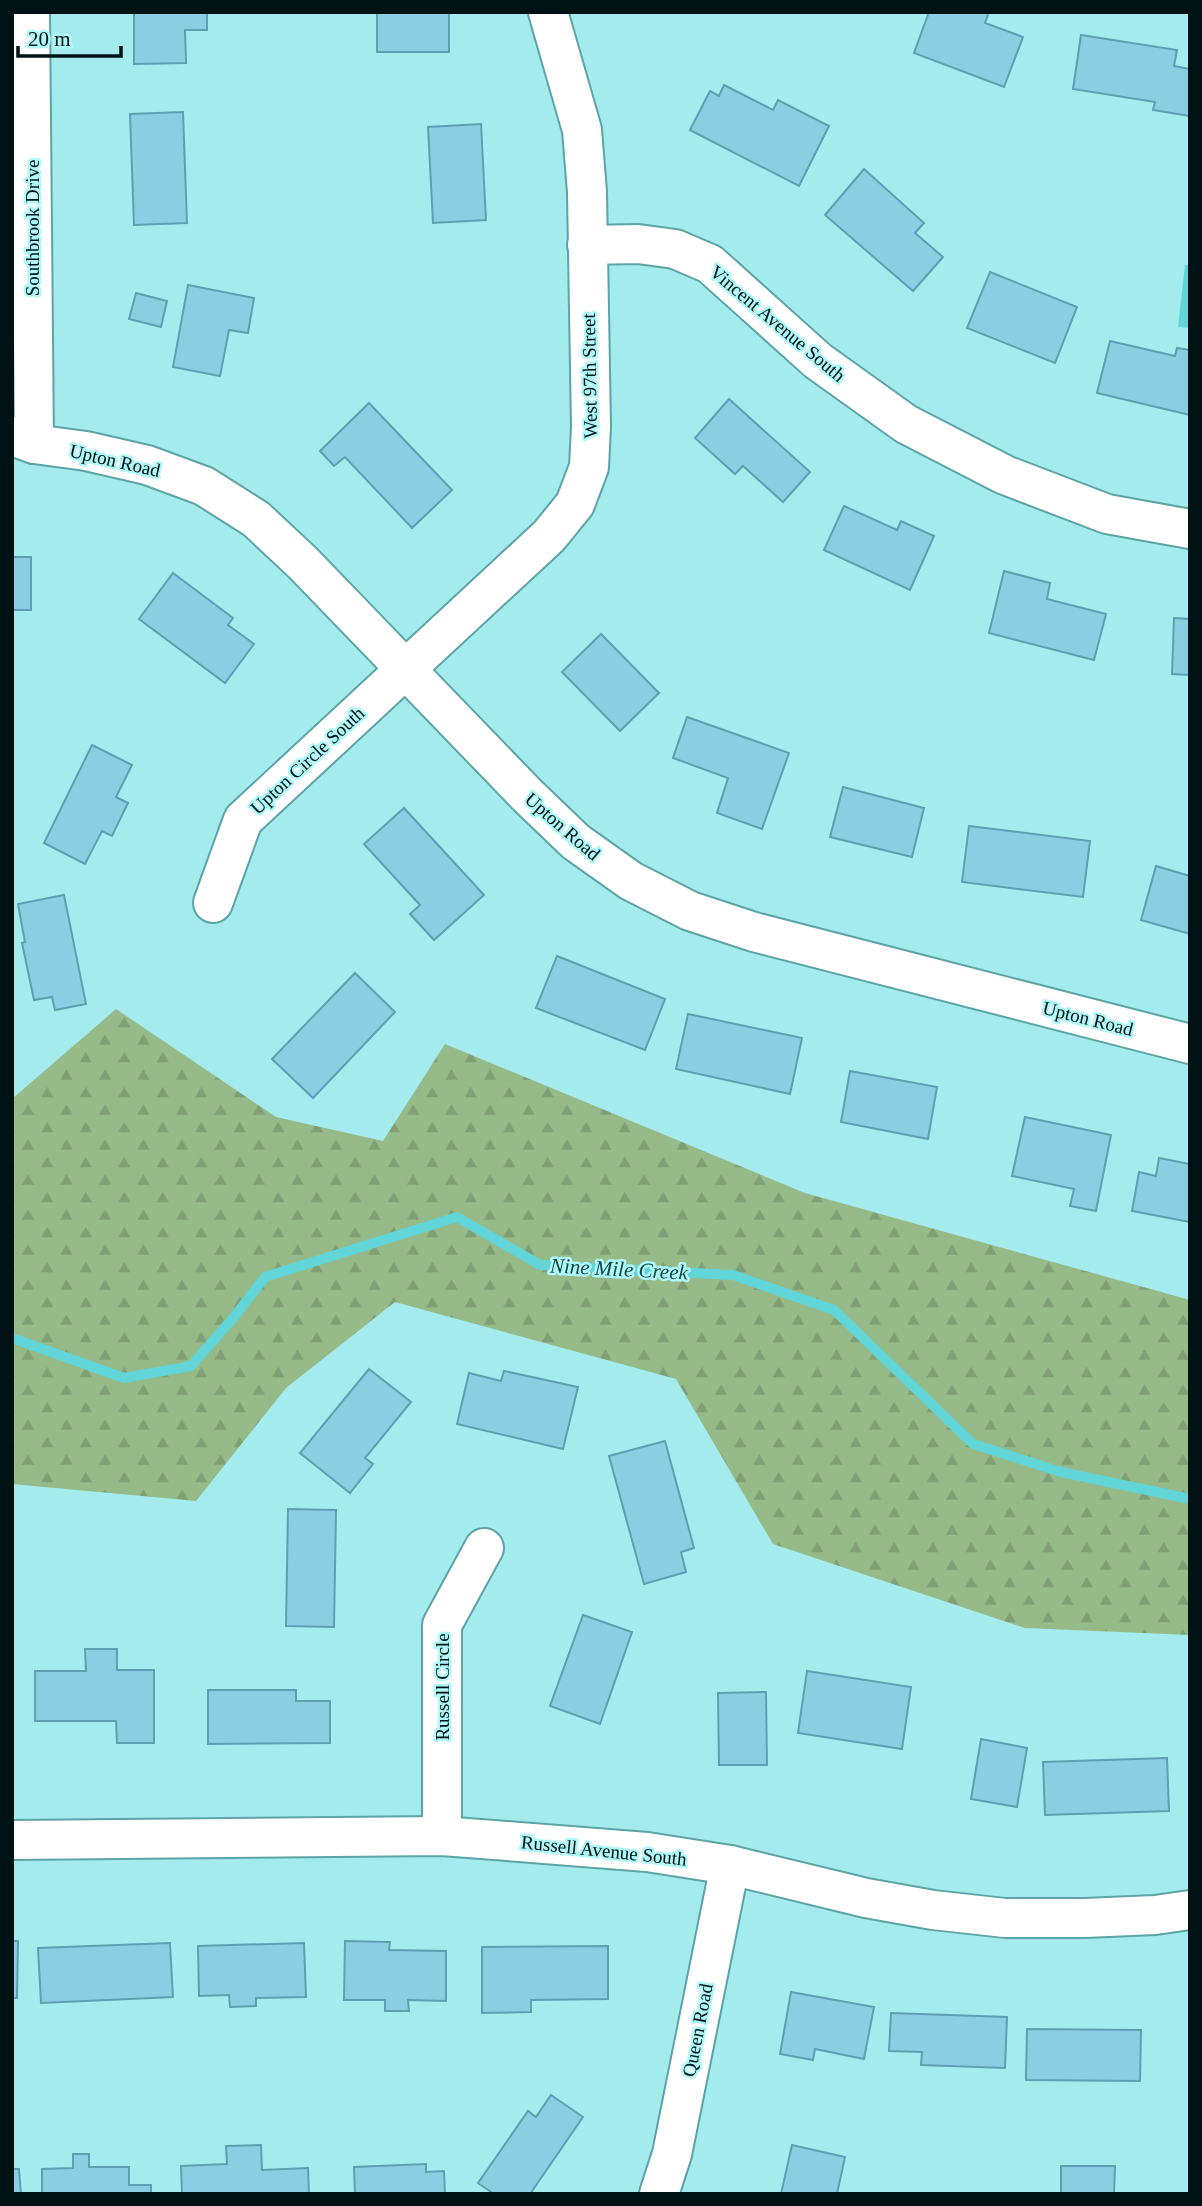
<svg xmlns="http://www.w3.org/2000/svg" width="1202" height="2206" font-family="Georgia,serif">
  <defs>
    <pattern id="forest-firs" width="22" height="20" patternUnits="userSpaceOnUse" patternTransform="scale(1.75)"><rect width="22" height="20" fill="#97ba89"/><path d="M5 1l3.5 6h-7zM16 11l3.5 6h-7z" fill="#809f75"/></pattern>
  </defs>
  <rect width="100%" height="100%" fill="#a3ebed"/>
  <polygon fill="url(#forest-firs)" points="116,1009 276,1117 383,1141 445,1044 805,1193 1190,1300 1190,1635 1025,1628 773,1544 676,1379 395,1302 286,1388 196,1501 12,1484 12,1099"/>
  <polygon fill="#61d5d7" points="1185,265 1190,265 1190,328 1178,327"/>
  <g fill="none" stroke-linecap="round" stroke-linejoin="round">
    <polyline stroke="#61d5d7" stroke-width="10" points="12,1338 124,1378 191,1366 234,1317 265,1277 457,1217 540,1265 733,1275 834,1310 973,1444 1061,1472 1190,1499"/>
  </g>
  <g fill="#8ccee1" stroke="#5ea0b2" stroke-width="2">
    <polygon points="134,12 207,12 207,30 185,30 186,63 134,64"/>
    <rect x="377" y="12" width="72" height="40"/>
    <polygon points="929,12 989,12 985,23 1023,37 1004,87 914,53"/>
    <polygon points="1081,35 1177,50 1174,66 1190,69 1190,116 1153,110 1155,102 1073,89"/>
    <polygon points="724,85 773,110 778,100 829,126 799,186 690,130 710,91 719,96"/>
    <polygon points="183,112 187,223 134,225 130,114"/>
    <polygon points="481,124 486,220 433,223 428,127"/>
    <polygon points="864,169 924,223 915,233 943,257 913,291 825,215"/>
    <polygon points="990,272 1077,307 1055,363 967,328"/>
    <polygon points="188,285 254,298 248,333 229,330 220,376 173,367"/>
    <polygon points="136,293 167,301 161,327 129,319"/>
    <polygon points="1110,341 1175,356 1177,348 1190,350 1190,415 1097,393"/>
    <polygon points="729,399 810,472 783,502 743,466 735,474 695,438"/>
    <polygon points="369,403 452,490 412,528 345,457 334,466 320,451"/>
    <polygon points="844,506 897,530 901,521 934,536 910,590 824,550"/>
    <rect x="12" y="557" width="19" height="53"/>
    <polygon points="1004,571 1050,583 1047,599 1106,614 1094,660 989,633"/>
    <polygon points="173,573 233,618 228,625 254,644 225,683 139,619"/>
    <polygon points="1174,618 1190,619 1190,675 1172,674"/>
    <polygon points="601,634 659,693 620,731 562,672"/>
    <polygon points="687,717 789,753 762,829 717,813 728,778 673,758"/>
    <polygon points="92,745 132,765 116,797 128,803 112,836 102,831 85,864 44,843"/>
    <polygon points="843,787 924,808 912,857 830,837"/>
    <polygon points="404,808 484,895 434,940 410,914 420,905 364,844"/>
    <polygon points="969,826 1090,841 1083,897 962,882"/>
    <polygon points="1156,866 1190,876 1190,934 1141,920"/>
    <polygon points="64,895 86,1004 55,1010 52,997 34,1000 22,943 25,942 18,904"/>
    <polygon points="557,956 665,999 645,1050 536,1008"/>
    <polygon points="355,973 395,1012 313,1098 272,1059"/>
    <polygon points="688,1014 802,1038 790,1094 676,1069"/>
    <polygon points="850,1071 937,1087 928,1139 841,1122"/>
    <polygon points="1025,1117 1111,1135 1096,1211 1070,1206 1074,1189 1012,1176"/>
    <polygon points="1159,1158 1190,1164 1190,1222 1132,1211 1139,1172 1156,1176"/>
    <polygon points="369,1369 411,1402 365,1458 373,1464 350,1493 300,1453"/>
    <polygon points="504,1371 578,1387 563,1449 457,1424 469,1373 501,1381"/>
    <polygon points="665,1441 694,1548 681,1552 686,1572 644,1584 609,1456"/>
    <polygon points="288,1509 336,1510 334,1627 286,1626"/>
    <polygon points="583,1615 632,1632 600,1724 550,1706"/>
    <polygon points="85,1649 117,1649 117,1670 154,1670 154,1743 117,1743 116,1721 35,1721 35,1671 86,1671"/>
    <polygon points="807,1671 911,1687 902,1749 798,1733"/>
    <polygon points="208,1690 296,1690 296,1701 330,1701 330,1743 208,1744"/>
    <polygon points="766,1692 767,1765 719,1765 718,1693"/>
    <polygon points="981,1739 1027,1748 1017,1807 971,1799"/>
    <polygon points="1167,1758 1169,1811 1045,1815 1043,1762"/>
    <polygon points="12,1941 18,1941 17,1998 12,1998"/>
    <polygon points="345,1941 390,1942 389,1950 446,1951 446,2001 408,2000 409,2011 385,2011 385,2000 344,2000"/>
    <polygon points="170,1943 173,1997 41,2003 38,1948"/>
    <polygon points="304,1943 306,1997 256,1998 256,2006 230,2007 229,1995 199,1996 198,1946"/>
    <polygon points="608,1946 608,1999 531,2000 531,2012 482,2013 482,1947"/>
    <polygon points="791,1992 874,2007 864,2059 815,2049 813,2060 780,2054"/>
    <polygon points="891,2013 1007,2017 1005,2068 921,2065 922,2052 889,2051"/>
    <polygon points="1027,2029 1141,2030 1140,2081 1026,2080"/>
    <polygon points="551,2095 583,2117 530,2194 494,2194 478,2183 528,2111 536,2117"/>
    <polygon points="261,2145 262,2170 308,2168 309,2194 182,2194 181,2166 227,2164 226,2146"/>
    <polygon points="792,2145 845,2157 837,2194 781,2194"/>
    <polygon points="73,2154 89,2154 89,2167 129,2167 129,2185 151,2185 151,2194 42,2194 42,2169 73,2168"/>
    <polygon points="426,2164 426,2172 444,2171 445,2194 355,2194 354,2167"/>
    <polygon points="1061,2166 1115,2166 1114,2194 1061,2194"/>
    <polygon points="12,2169 19,2169 21,2194 12,2194"/>
  </g>
  <g fill="none" stroke-linecap="round" stroke-linejoin="round">
    <defs>
      <g id="minor">
        <polyline points="30,12 34,444"/>
        <polyline points="587,245 638,244 675,249 710,264 818,361 906,424 1005,475 1107,514 1190,529"/>
        <polyline points="12,436 34,444 86,451 147,465 204,486 256,519 302,562 528,796 576,842 631,881 690,911 754,932 1190,1044"/>
        <polyline points="213,903 243,820 549,536 575,504 589,467 591,427 587,192 582,130 548,12"/>
        <polyline points="442,1836 442,1625 484,1548"/>
        <polyline points="12,1840 442,1836 647,1852 730,1865 866,1898 933,1910 1005,1918 1085,1918 1155,1915 1190,1910"/>
        <polyline points="659,2194 672,2154 730,1865"/>
      </g>
    </defs>
    <use href="#minor" stroke="#5da4a6" stroke-width="42"/>
    <use href="#minor" stroke="#fff" stroke-width="38"/>
  </g>
  <g text-anchor="middle" stroke-width="5" stroke-linejoin="round" paint-order="stroke">
    <g font-size="19" fill="#001213" stroke="#b0f9fa">
      <text transform="translate(32 228) rotate(-90)" y="7">Southbrook Drive</text>
      <text transform="translate(778 323) rotate(40)" y="7">Vincent Avenue South</text>
      <text transform="translate(589 376) rotate(-91)" y="7">West 97th Street</text>
      <text transform="translate(115 460) rotate(13)" y="7">Upton Road</text>
      <text transform="translate(307 760) rotate(-43)" y="7">Upton Circle South</text>
      <text transform="translate(563 826) rotate(41)" y="7">Upton Road</text>
      <text transform="translate(1088 1018) rotate(14)" y="7">Upton Road</text>
      <text transform="translate(442 1687) rotate(-90)" y="7">Russell Circle</text>
      <text transform="translate(604 1850) rotate(6)" y="7">Russell Avenue South</text>
      <text transform="translate(697 2030) rotate(-79)" y="7">Queen Road</text>
    </g>
    <g font-size="21" font-style="italic" fill="#134849" stroke="#b0f9fa">
      <text transform="translate(619 1269) rotate(3)" y="7">Nine Mile Creek</text>
    </g>
  </g>
  <rect width="1202" height="2206" fill="none" stroke="#001213" stroke-width="28"/>
  <path d="M18 46v10h103v-10" fill="none" stroke="#001213" stroke-width="3.5"/>
  <text x="28" y="46" font-size="21" fill="#001213" stroke="#b0f9fa" stroke-width="5" paint-order="stroke">20 m</text>
</svg>
